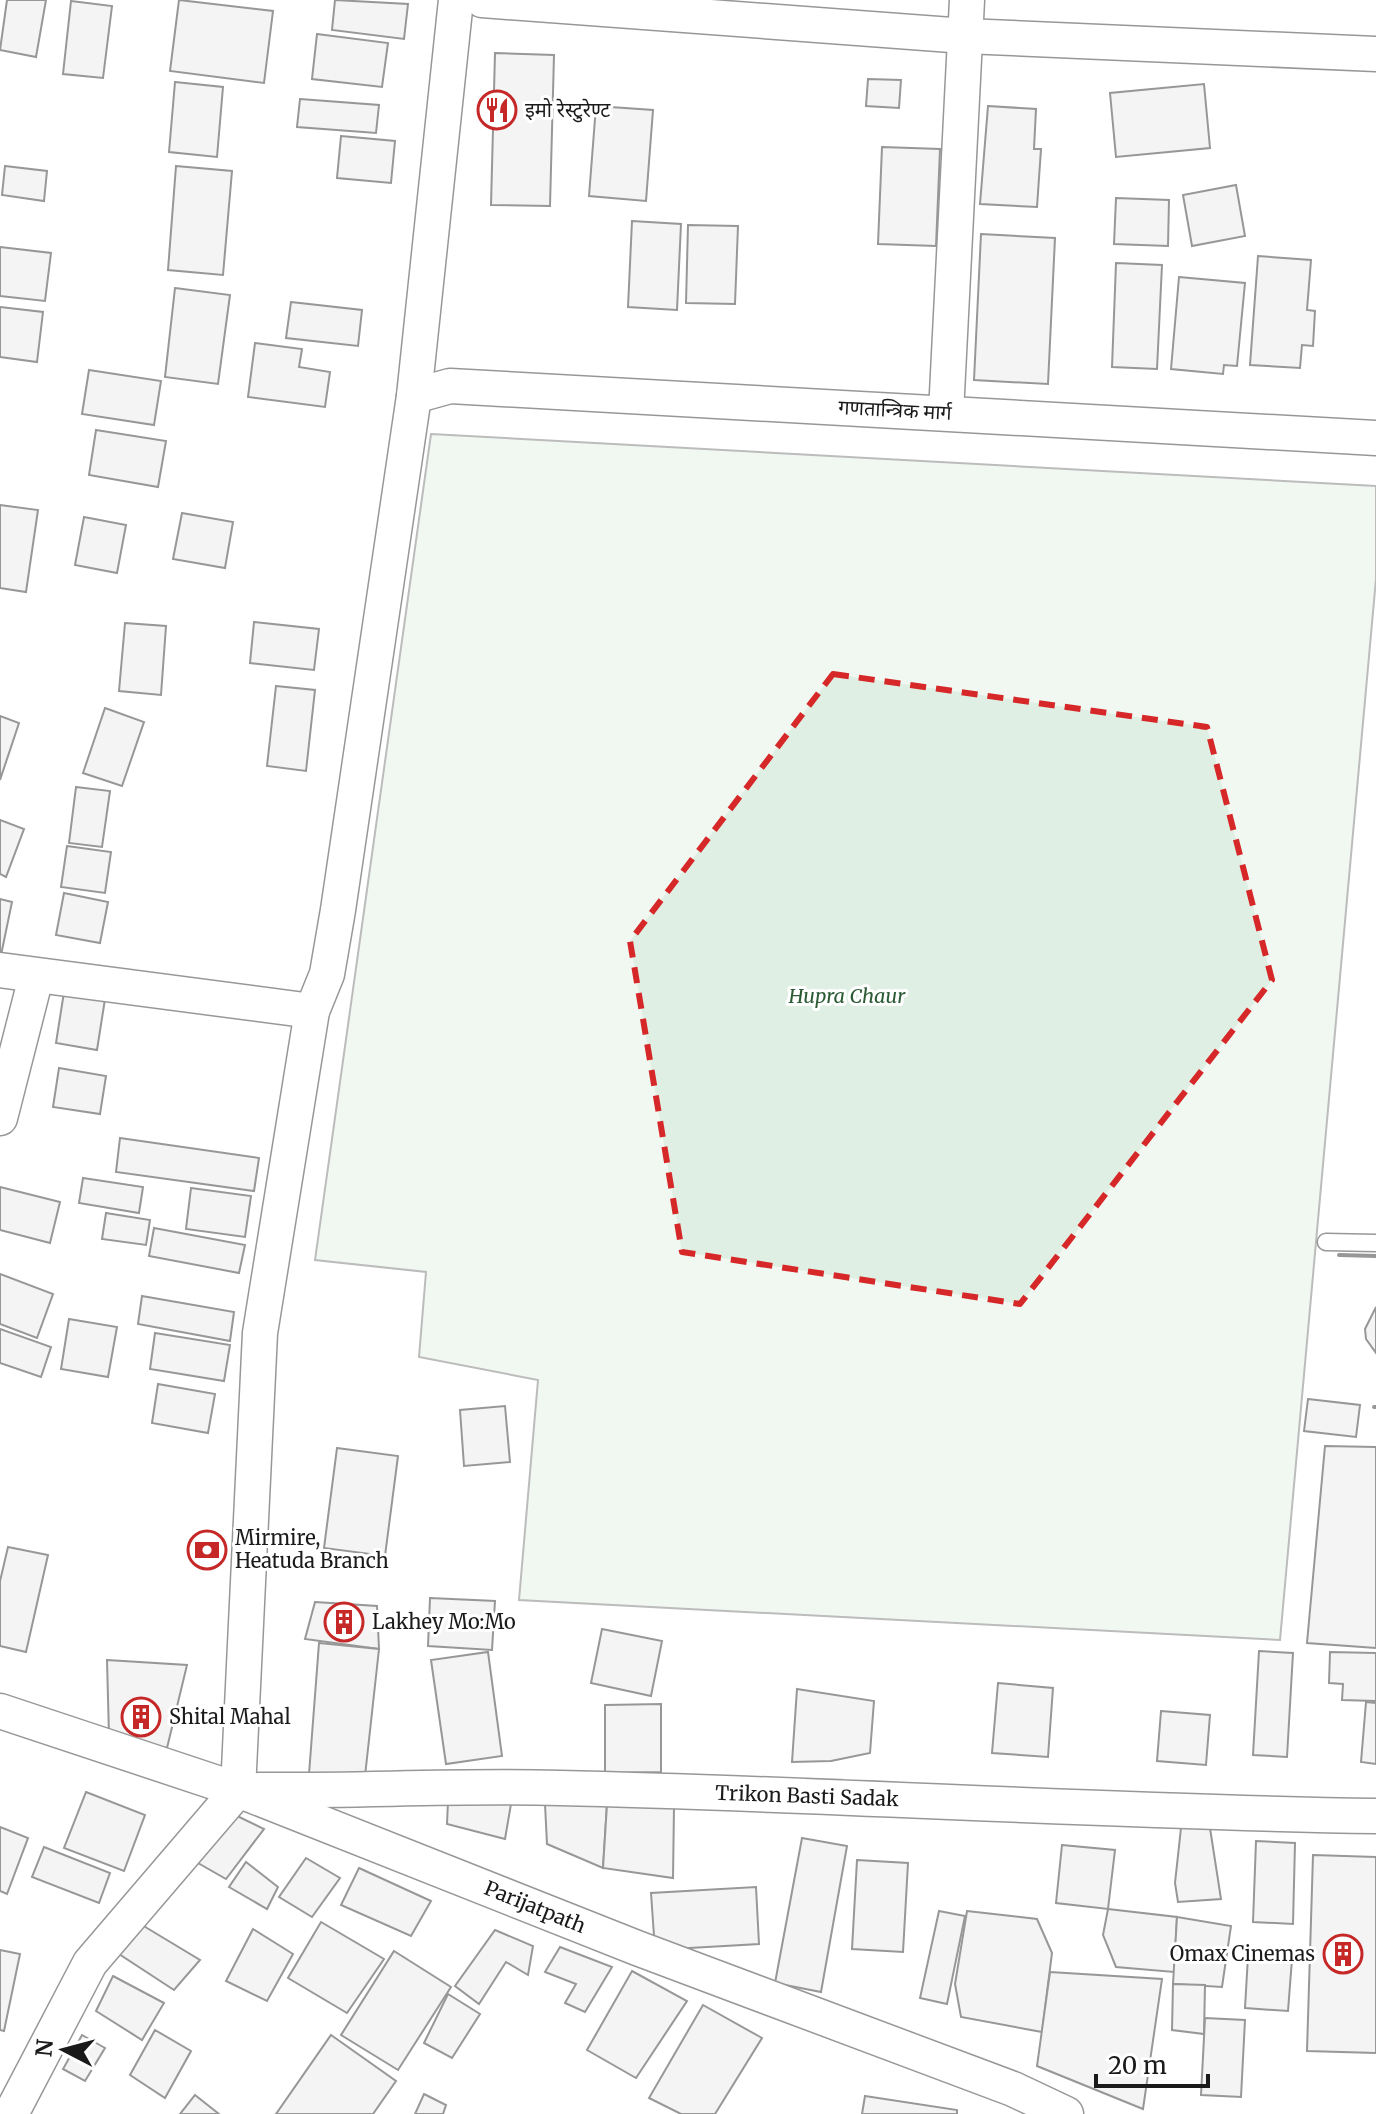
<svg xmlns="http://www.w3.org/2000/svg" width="1376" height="2114" font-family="Merriweather,'Noto Sans Devanagari',serif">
  <rect width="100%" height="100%" fill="#fff"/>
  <polygon fill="#e0efe3" stroke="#6a6a6a" stroke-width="2" points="431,434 1376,486 1376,579 1280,1640 519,1600 538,1380 419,1357 426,1272 315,1260"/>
  <g fill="#e6e6e6" stroke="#1a1a1a" stroke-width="2">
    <polygon points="7,0 46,0 36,57 0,50"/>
    <polygon points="179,0 273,11 264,83 170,71"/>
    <polygon points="335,0 408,4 404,39 332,30"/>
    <polygon points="71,1 112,6 103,78 63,74"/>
    <polygon points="317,34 388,43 382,87 312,79"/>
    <polygon points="495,53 554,55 550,206 491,205"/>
    <polygon points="868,79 901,80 899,108 866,106"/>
    <polygon points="175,82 223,87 217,157 169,152"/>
    <polygon points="1204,84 1210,148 1116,157 1110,93"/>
    <polygon points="300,99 379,105 376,133 297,127"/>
    <polygon points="596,106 653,110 646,201 589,196"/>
    <polygon points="988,106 1036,109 1034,149 1041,149 1037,207 980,204"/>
    <polygon points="341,136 395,141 391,183 337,178"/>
    <polygon points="882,147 940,149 936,246 878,244"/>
    <polygon points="5,166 47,171 44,201 2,195"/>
    <polygon points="176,166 232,171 223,275 168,270"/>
    <polygon points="1236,185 1245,236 1192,246 1183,195"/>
    <polygon points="1116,198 1169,200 1168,246 1114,244"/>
    <polygon points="632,221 681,224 677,310 628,307"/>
    <polygon points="688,225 738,226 735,304 686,303"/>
    <polygon points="981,234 1055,238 1048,384 974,380"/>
    <polygon points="0,247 51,253 45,301 0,296"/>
    <polygon points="1258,256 1311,260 1307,310 1315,311 1313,346 1302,345 1300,368 1250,365"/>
    <polygon points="1116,263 1162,265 1157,369 1112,367"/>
    <polygon points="1179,277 1245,283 1237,366 1224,365 1223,374 1171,369"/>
    <polygon points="175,288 230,295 218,384 165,377"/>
    <polygon points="291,302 362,310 358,346 286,338"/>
    <polygon points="0,307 43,312 37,362 0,357"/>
    <polygon points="255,343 302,349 299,367 330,372 325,407 248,397"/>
    <polygon points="89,370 161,381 154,425 82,414"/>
    <polygon points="96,430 166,441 158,487 89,475"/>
    <polygon points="0,505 38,510 26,592 0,588"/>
    <polygon points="182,513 233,522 225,568 173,559"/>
    <polygon points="84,517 126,525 117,573 75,565"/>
    <polygon points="254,622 319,629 314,670 250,663"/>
    <polygon points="125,623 166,626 161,695 119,691"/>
    <polygon points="276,686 315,690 306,771 267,766"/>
    <polygon points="105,708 144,722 122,786 83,773"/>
    <polygon points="0,716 19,723 0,780"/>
    <polygon points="76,787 110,791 102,847 69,843"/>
    <polygon points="0,820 24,829 6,877 0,874"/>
    <polygon points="67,846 111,852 105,893 61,887"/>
    <polygon points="64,893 108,902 100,943 56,935"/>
    <polygon points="0,899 12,902 0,960"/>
    <polygon points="64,992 105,999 97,1050 56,1043"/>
    <polygon points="59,1068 106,1076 100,1114 53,1107"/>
    <polygon points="120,1138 259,1158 254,1191 116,1172"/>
    <polygon points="83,1178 143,1187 139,1213 79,1203"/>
    <polygon points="0,1187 60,1202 50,1243 0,1230"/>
    <polygon points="191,1188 251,1196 245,1237 186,1229"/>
    <polygon points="106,1213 150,1220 146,1245 102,1239"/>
    <polygon points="154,1228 245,1245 239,1273 149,1256"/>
    <polygon points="0,1274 53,1294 37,1338 0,1324"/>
    <polygon points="142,1296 234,1312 230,1341 138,1324"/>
    <polygon points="1376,1307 1376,1353 1366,1339 1365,1329"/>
    <polygon points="69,1319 117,1327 108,1377 61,1369"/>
    <polygon points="0,1329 51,1347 41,1377 0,1363"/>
    <polygon points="155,1333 230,1345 224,1381 150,1369"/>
    <polygon points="158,1384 215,1394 208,1433 152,1423"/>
    <polygon points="1308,1399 1360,1405 1356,1437 1304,1431"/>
    <polygon points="505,1406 510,1462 464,1466 460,1410"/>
    <polygon points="1325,1446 1376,1447 1376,1648 1307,1643"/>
    <polygon points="337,1448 398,1456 385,1556 324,1548"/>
    <polygon points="8,1547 48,1555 26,1652 0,1646 0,1581"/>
    <polygon points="430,1598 495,1601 492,1650 428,1646"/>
    <polygon points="315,1602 377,1606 379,1649 305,1639"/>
    <polygon points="602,1629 662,1641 651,1696 591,1683"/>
    <polygon points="319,1643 379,1649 365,1776 309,1774"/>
    <polygon points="1259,1651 1293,1653 1287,1757 1253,1755"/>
    <polygon points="488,1652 502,1756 446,1764 431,1660"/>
    <polygon points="1330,1652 1376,1653 1376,1701 1342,1700 1343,1684 1329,1683"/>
    <polygon points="107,1660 187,1665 167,1748 109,1736"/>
    <polygon points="998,1683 1053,1688 1048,1757 992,1753"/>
    <polygon points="797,1689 874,1701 870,1753 831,1761 792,1762"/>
    <polygon points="1366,1702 1376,1703 1376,1764 1361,1762"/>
    <polygon points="661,1704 661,1772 605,1773 605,1705"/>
    <polygon points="1161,1711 1210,1715 1206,1765 1157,1761"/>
    <polygon points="86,1792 145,1815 124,1871 64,1848"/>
    <polygon points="448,1801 511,1804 505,1839 447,1824"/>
    <polygon points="545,1804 607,1804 603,1868 547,1844"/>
    <polygon points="607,1804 674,1807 673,1878 603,1868"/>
    <polygon points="233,1814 264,1829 226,1879 198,1863"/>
    <polygon points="0,1827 28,1838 7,1894 0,1891"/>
    <polygon points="1181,1828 1210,1828 1221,1899 1178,1902 1175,1883"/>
    <polygon points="802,1838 847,1846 821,1992 775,1983"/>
    <polygon points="1256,1841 1295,1843 1293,1924 1253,1922"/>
    <polygon points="1062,1845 1115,1850 1108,1909 1056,1903"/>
    <polygon points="44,1847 110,1873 99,1903 32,1877"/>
    <polygon points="1313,1855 1376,1857 1376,2053 1307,2051"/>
    <polygon points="306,1858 340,1878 312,1917 279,1897"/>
    <polygon points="857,1860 908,1863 903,1952 852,1949"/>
    <polygon points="246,1862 278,1887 267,1909 229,1887"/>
    <polygon points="359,1868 431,1901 411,1936 341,1905"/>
    <polygon points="756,1887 759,1944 655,1950 651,1893"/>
    <polygon points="1108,1909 1177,1917 1174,1972 1116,1967 1103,1935"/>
    <polygon points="939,1911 965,1916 947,2004 920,1998"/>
    <polygon points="967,1911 1037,1919 1052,1953 1042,2032 961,2017 955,1984"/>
    <polygon points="1177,1917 1231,1926 1222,1987 1173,1984"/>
    <polygon points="321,1922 384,1959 347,2013 288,1978"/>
    <polygon points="142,1925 200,1960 174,1990 119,1954"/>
    <polygon points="253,1929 293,1954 267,2001 226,1981"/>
    <polygon points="495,1930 533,1946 528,1975 506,1962 479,2004 455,1986"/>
    <polygon points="560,1947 612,1967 585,2012 565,2003 576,1984 545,1972"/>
    <polygon points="0,1950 20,1954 4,2031 0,2030"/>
    <polygon points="394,1951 451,1987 398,2070 341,2035"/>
    <polygon points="1248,1956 1292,1959 1288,2011 1245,2008"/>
    <polygon points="632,1971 687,2001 636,2078 587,2050"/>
    <polygon points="1050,1972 1162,1979 1143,2109 1037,2066"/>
    <polygon points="113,1976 164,2003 142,2040 96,2011"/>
    <polygon points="1173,1984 1205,1985 1204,2034 1172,2030"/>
    <polygon points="448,1994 480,2014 452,2058 424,2043"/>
    <polygon points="703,2005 762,2038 715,2114 681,2114 649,2098"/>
    <polygon points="1205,2018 1245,2020 1241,2097 1201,2095"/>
    <polygon points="155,2030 191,2051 165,2098 130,2075"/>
    <polygon points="82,2035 105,2048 85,2081 63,2069"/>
    <polygon points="331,2035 396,2081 373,2114 276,2114"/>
    <polygon points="424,2094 446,2105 443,2114 415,2114"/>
    <polygon points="195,2095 219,2114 180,2114"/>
    <polygon points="865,2096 957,2110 957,2114 862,2114"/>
  </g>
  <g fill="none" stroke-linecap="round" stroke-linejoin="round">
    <defs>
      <polyline id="service" points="1326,1242 1376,1243"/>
      <g id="minor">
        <polyline points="482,0 965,36 1376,54"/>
        <polyline points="414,396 450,386 1376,438"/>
        <polyline points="946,413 967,0"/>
        <polyline points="0,970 312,1011"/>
        <polyline points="0,1118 36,977"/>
        <polyline points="0,1711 238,1790 637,1948 1013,2089 1066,2114"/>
        <path d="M258 1790C359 1791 460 1785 560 1788 833 1794 1104 1812 1376 1816"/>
        <polyline points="11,2114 90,1963 238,1790 260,1333 312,1011 327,974 338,910 414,396 456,0"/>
      </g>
    </defs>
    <use href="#service" stroke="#1a1a1a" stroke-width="19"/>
    <use href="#minor" stroke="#1a1a1a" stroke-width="37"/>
    <use href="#service" stroke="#fff" stroke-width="16"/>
    <use href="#minor" stroke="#fff" stroke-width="34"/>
    <g stroke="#1a1a1a" stroke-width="4">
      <polyline points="1339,1255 1376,1256"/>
      <polyline points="1374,1407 1376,1407"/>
    </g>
  </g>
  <path d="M0 0H1376V2114H0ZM833 674 1207 727 1272 980 1020 1304 682 1252 630 941Z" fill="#fff" fill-opacity=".55" fill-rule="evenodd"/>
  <path fill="none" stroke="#d62828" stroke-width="6" stroke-dasharray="16 10" stroke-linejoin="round" d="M833 674 1207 727 1272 980 1020 1304 682 1252 630 941Z"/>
  <defs>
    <symbol id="restaurant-ring" viewBox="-11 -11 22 22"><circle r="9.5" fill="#fff" stroke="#c62828" stroke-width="1.5"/><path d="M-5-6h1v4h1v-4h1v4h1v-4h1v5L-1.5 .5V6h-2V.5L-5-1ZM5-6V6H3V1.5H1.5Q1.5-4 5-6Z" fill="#c62828"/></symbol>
    <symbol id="bank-ring" viewBox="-11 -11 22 22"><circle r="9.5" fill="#fff" stroke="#c62828" stroke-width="1.5"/><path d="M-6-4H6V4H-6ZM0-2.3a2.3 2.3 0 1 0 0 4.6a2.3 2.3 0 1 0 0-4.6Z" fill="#c62828"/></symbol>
    <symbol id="building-ring" viewBox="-11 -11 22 22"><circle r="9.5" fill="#fff" stroke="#c62828" stroke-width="1.5"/><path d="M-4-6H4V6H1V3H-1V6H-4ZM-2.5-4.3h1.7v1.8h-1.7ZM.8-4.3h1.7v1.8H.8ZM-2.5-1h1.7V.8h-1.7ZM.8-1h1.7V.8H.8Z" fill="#c62828"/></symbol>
  </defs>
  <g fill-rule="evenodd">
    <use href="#restaurant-ring" x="475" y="88" width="44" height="44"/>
    <use href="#bank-ring" x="185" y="1528" width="44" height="44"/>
    <use href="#building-ring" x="322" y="1600" width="44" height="44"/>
    <use href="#building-ring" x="119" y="1695" width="44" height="44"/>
    <use href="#building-ring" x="1321" y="1932" width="44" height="44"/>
  </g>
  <g text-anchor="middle" stroke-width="6" stroke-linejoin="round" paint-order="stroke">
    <g font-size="20" fill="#1a1a1a" stroke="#fff" text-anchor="start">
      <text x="525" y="117">इमो रेस्टुरेण्ट</text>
      <text x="235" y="1545">Mirmire,<tspan x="235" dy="23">Heatuda Branch</tspan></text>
      <text x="372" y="1629">Lakhey Mo:Mo</text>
      <text x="169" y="1724">Shital Mahal</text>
      <text x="1315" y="1961" text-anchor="end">Omax Cinemas</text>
    </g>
    <g font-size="20" fill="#1a1a1a" stroke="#fff">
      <text transform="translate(895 410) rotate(3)" y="7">गणतान्त्रिक मार्ग</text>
      <text transform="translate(807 1796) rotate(2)" y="7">Trikon Basti Sadak</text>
      <text transform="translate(535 1907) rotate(22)" y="7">Parijatpath</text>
    </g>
    <g font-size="20" font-style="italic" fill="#2b5a34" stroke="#fff">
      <text x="847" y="1003">Hupra Chaur</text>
    </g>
  </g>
  <g transform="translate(64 2050) rotate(276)" stroke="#ffffff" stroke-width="6" paint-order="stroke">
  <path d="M0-6L14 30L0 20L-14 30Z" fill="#1a1a1a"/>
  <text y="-12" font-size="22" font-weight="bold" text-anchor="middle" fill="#1a1a1a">N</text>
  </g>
  <path d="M1096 2074v12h112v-12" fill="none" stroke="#1a1a1a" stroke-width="4"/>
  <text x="1108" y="2074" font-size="24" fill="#1a1a1a" stroke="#ffffff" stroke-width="6" paint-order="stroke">20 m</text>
</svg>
